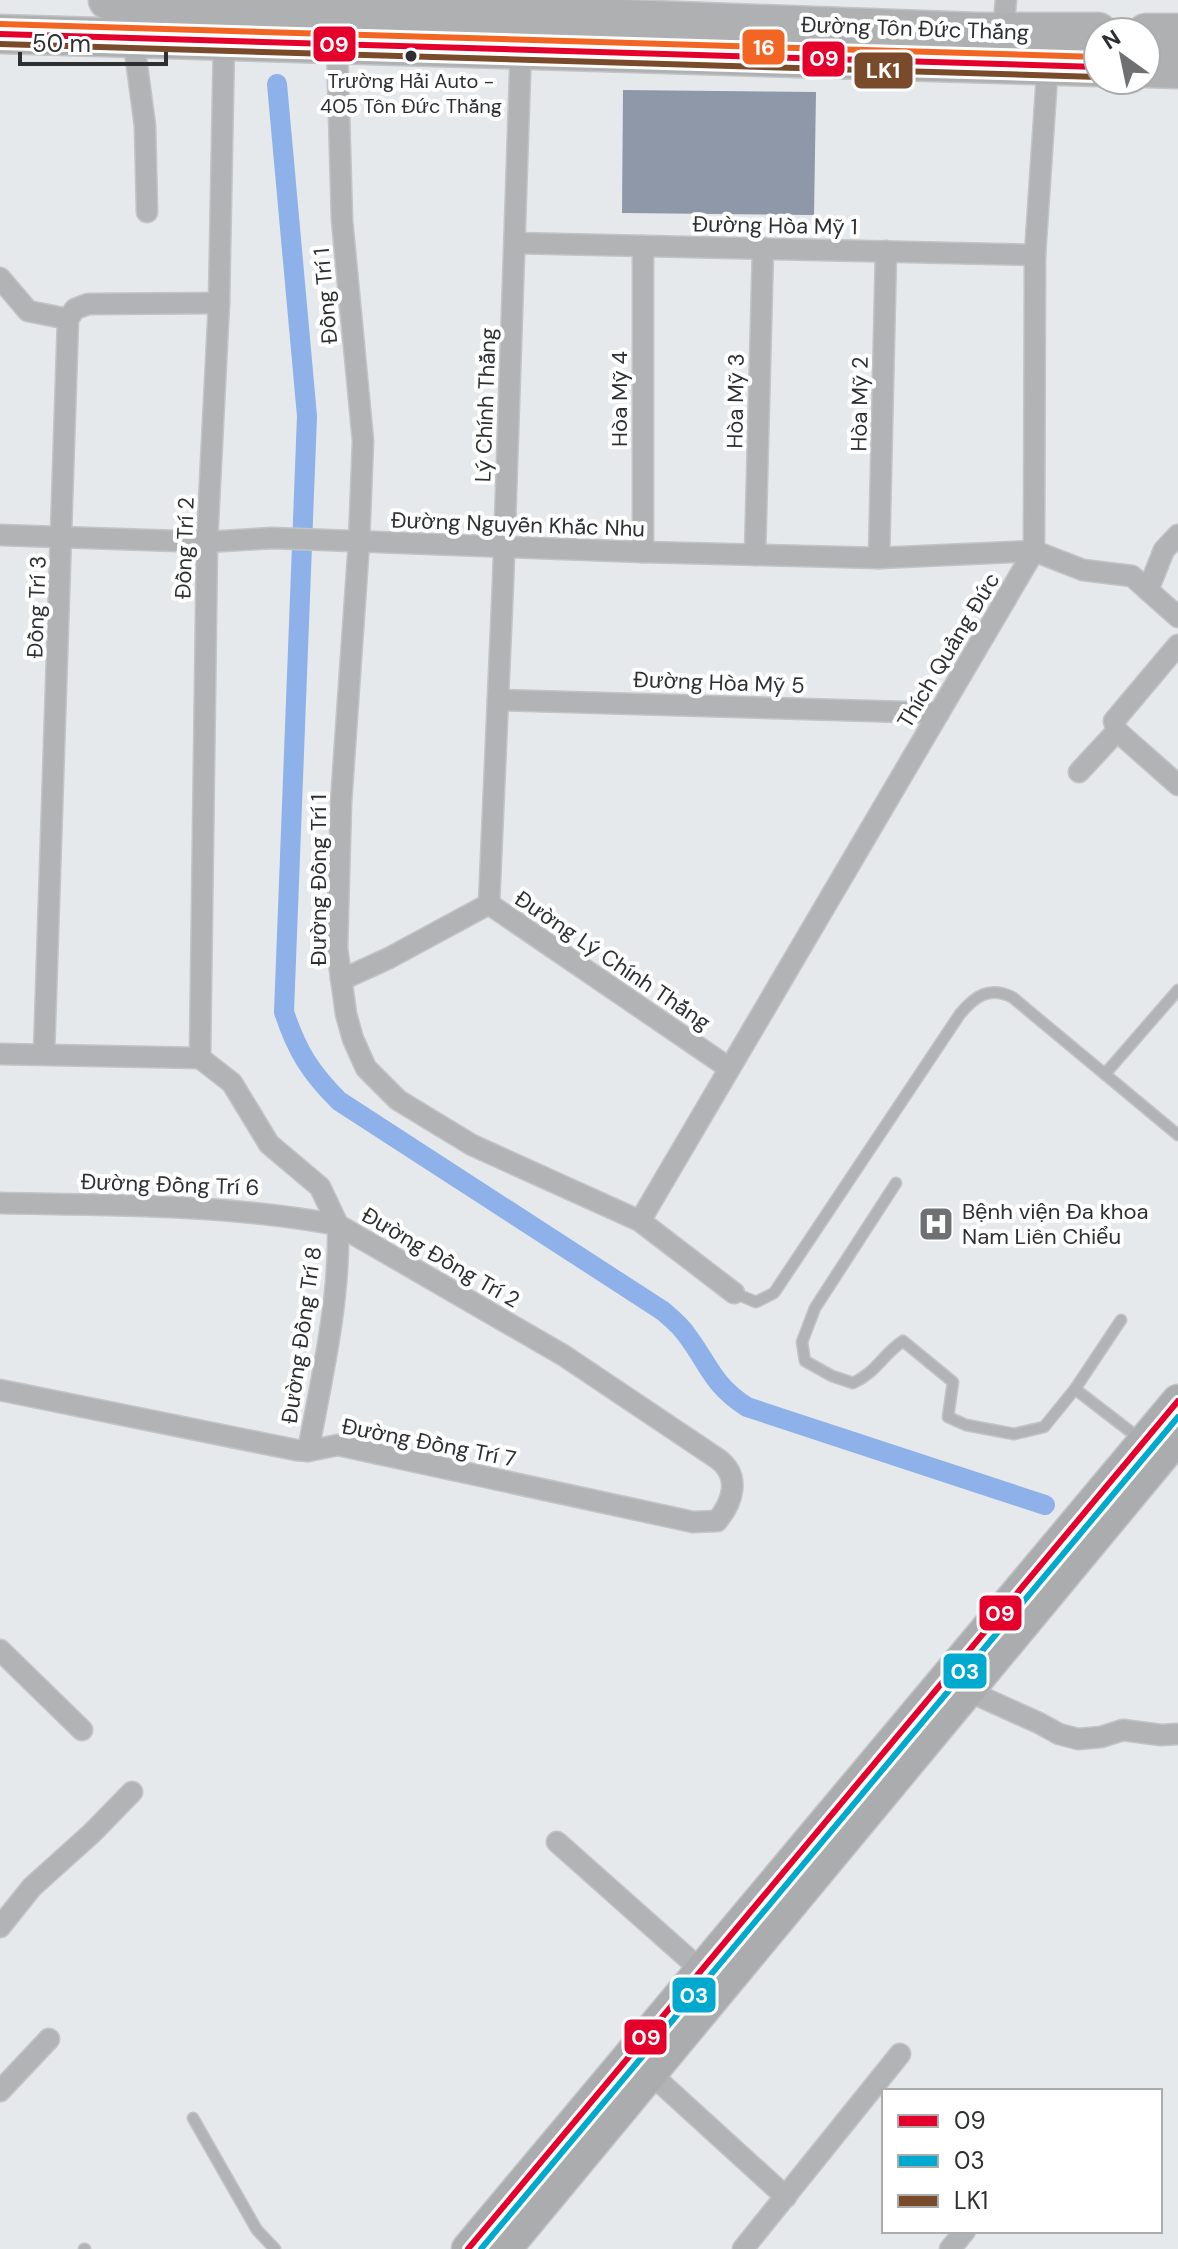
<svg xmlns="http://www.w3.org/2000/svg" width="1178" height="2249" font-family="'DM Sans',sans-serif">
  <rect width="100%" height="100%" fill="#e6e9ec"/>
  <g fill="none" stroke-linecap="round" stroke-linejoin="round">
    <path stroke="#8db1e8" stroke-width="20" d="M277 84 307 416 284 1012C297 1051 310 1072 339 1101L663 1311C671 1318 680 1325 686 1334 709 1364 712 1385 747 1407L1045 1505"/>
  </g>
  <polygon fill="#8e98a8" points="623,90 816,92 814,215 622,213"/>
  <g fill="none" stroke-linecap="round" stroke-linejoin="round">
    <defs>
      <g id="lane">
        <polyline points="1105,1074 1178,990"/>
        <path d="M896 1183 815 1308 802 1342 805 1361 832 1376 853 1383C878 1371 882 1355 903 1341L953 1382 948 1417 966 1425 1014 1434 1044 1427 1075 1389 1121 1320"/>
        <path d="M734 1293 756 1302 774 1293 960 1014C975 996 989 986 1012 997L1178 1135"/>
        <polyline points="1075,1389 1140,1439"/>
        <polyline points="193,2118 257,2230 275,2249"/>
        <polyline points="84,2249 85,2249"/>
      </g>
      <g id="street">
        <polyline points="1003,32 1006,0"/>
        <polyline points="133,36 145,126 147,212"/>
        <polyline points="337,45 342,220 363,441 359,542 341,803 337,948 346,1014 353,1039 366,1068 398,1100 472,1145 640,1221 734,1293"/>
        <polyline points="515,243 1035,255"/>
        <polyline points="0,278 28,311 68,319"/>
        <polyline points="0,535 207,542 272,538 643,552 879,558 1034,551 1083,570 1132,576 1178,617"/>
        <polyline points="643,552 643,246"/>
        <polyline points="755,555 763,248"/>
        <polyline points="879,558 886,251"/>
        <polyline points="1148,590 1164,550 1178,535"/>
        <polyline points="1178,645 1114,721 1117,731 1178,785"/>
        <polyline points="498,700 939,713"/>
        <polyline points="1079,772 1117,731"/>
        <polyline points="489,904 503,583 521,44"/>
        <polyline points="489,904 729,1068"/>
        <polyline points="341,980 389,958 489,904"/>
        <polyline points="0,1054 200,1058"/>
        <polyline points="44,1054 68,319 75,309 88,304 219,303"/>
        <polyline points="200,1058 207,542 219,303 224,41"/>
        <path d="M0 1203C113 1205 226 1204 338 1225"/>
        <polyline points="640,1221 1034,551 1035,255 1048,60"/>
        <path d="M0 1390 296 1450 308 1451 338 1445 693 1522 717 1521C733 1502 741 1476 718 1459L563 1355 338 1225 320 1187 269 1144 232 1083 200 1058"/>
        <path d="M308 1451C322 1377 340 1300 338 1225"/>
        <polyline points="0,1650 82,1730"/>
        <polyline points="968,1691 1039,1723 1059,1734 1078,1739 1101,1737 1123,1730 1161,1735 1178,1734"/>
        <polyline points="557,1842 701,1970"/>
        <polyline points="0,1927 32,1887 92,1833 132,1792"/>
        <polyline points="651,2074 786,2197"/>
        <polyline points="0,2091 49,2039"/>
        <polyline points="743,2249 900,2054"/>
        <polyline points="950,2249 965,2231"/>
      </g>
      <g id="primary">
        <polyline points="468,2249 1178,1401"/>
        <polyline points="505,2249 1178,1437"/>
      </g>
      <g id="highway">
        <polyline points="108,0 977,32 1098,32"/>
        <polyline points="1146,33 1178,33"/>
        <polyline points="0,34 1098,67"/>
        <polyline points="1146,68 1178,69"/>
      </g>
    </defs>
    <use href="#lane" stroke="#c2c4c6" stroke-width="13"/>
    <use href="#street" stroke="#c2c4c6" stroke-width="23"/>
    <use href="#primary" stroke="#c2c4c6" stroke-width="35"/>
    <use href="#highway" stroke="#c2c4c6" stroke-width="41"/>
    <use href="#lane" stroke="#b1b3b4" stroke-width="10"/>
    <use href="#street" stroke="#b1b3b4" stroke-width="20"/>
    <use href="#primary" stroke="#aaacad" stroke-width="32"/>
    <use href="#highway" stroke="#afb0b1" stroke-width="38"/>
    <defs>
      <g id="bus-1">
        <polyline points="0,34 1098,67"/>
        <polyline points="468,2249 1178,1401"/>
      </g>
      <polyline id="bus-2" points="481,2249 1178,1417"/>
      <polyline id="bus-3" points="0,44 1098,77"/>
      <polyline id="bus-4" points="0,24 1098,57"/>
    </defs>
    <use href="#bus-1" stroke="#fff" stroke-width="12"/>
    <use href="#bus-2" stroke="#fff" stroke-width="12"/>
    <use href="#bus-3" stroke="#fff" stroke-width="12"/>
    <use href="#bus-4" stroke="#fff" stroke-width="12"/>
    <use href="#bus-1" stroke="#e4002b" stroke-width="6"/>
    <use href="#bus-2" stroke="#00a9ce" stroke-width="6"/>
    <use href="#bus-3" stroke="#7a4b2a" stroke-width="6"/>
    <use href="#bus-4" stroke="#f26522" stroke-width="6"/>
  </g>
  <defs>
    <symbol id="hospital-square" viewBox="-11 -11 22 22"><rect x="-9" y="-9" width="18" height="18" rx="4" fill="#6e7072" stroke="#fff"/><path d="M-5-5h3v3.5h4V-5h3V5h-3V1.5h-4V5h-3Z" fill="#fff"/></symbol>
  </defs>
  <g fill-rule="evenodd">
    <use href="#hospital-square" x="916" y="1204" width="40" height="40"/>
  </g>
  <circle fill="#2d2f31" stroke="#fff" stroke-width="3" cx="411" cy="56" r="7"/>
  <g text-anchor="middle" stroke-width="8" stroke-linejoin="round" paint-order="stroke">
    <g font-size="20" fill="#2d2f31" stroke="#fff">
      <text x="411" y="88">Trường Hải Auto -<tspan x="411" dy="25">405 Tôn Đức Thắng</tspan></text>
    </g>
    <g font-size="22" fill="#2d2f31" stroke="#fff">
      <text transform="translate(915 28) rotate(2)" y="8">Đường Tôn Đức Thắng</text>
      <text transform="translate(775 225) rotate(1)" y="8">Đường Hòa Mỹ 1</text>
      <text transform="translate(325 296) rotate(-95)" y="8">Đồng Trí 1</text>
      <text transform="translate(619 399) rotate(-90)" y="8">Hòa Mỹ 4</text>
      <text transform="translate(735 401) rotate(-89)" y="8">Hòa Mỹ 3</text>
      <text transform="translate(859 404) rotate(-89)" y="8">Hòa Mỹ 2</text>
      <text transform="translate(485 405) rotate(-88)" y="8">Lý Chính Thắng</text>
      <text transform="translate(518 524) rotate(2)" y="8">Đường Nguyễn Khắc Nhu</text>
      <text transform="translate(184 548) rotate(-88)" y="8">Đồng Trí 2</text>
      <text transform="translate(36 607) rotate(-88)" y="8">Đồng Trí 3</text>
      <text transform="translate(948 650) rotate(-59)" y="8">Thích Quảng Đức</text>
      <text transform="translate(719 682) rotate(2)" y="8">Đường Hòa Mỹ 5</text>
      <text transform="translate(318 880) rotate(-90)" y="8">Đường Đồng Trí 1</text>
      <text transform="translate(613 960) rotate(34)" y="8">Đường Lý Chính Thắng</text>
      <text transform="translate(170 1184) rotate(2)" y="8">Đường Đồng Trí 6</text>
      <text transform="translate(441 1257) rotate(30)" y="8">Đường Đồng Trí 2</text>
      <text transform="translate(301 1335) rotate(-82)" y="8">Đường Đồng Trí 8</text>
      <text transform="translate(429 1442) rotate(11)" y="8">Đường Đồng Trí 7</text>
    </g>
    <g font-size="22" fill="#2d2f31" stroke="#fff" text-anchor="start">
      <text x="962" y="1219">Bệnh viện Đa khoa<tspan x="962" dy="25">Nam Liên Chiểu</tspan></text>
    </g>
  </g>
  <g stroke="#fff" stroke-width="3">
    <rect x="312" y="25" width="45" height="38" rx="8" fill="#e4002b"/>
    <rect x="741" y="28" width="45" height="38" rx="8" fill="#f26522"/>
    <rect x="801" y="40" width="45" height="38" rx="8" fill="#e4002b"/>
    <rect x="853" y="51" width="61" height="39" rx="8" fill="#7a4b2a"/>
    <rect x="978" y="1594" width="45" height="38" rx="8" fill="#e4002b"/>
    <rect x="942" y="1652" width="46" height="38" rx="8" fill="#00a9ce"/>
    <rect x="671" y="1976" width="46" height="38" rx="8" fill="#00a9ce"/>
    <rect x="623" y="2018" width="45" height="38" rx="8" fill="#e4002b"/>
  </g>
  <g font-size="22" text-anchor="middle" font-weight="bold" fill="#fff">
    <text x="334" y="52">09</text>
    <text x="764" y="55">16</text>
    <text x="824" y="66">09</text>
    <text x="883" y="78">LK1</text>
    <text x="1000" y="1621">09</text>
    <text x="965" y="1679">03</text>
    <text x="694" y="2003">03</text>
    <text x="646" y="2045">09</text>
  </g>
  <rect x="882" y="2089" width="280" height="144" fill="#ffffff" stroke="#abacad" stroke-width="2"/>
  <rect x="898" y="2115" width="40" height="12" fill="#e4002b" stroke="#abacad" stroke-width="2"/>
  <text x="954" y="2129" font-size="24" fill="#2d2f31">09</text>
  <rect x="898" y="2155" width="40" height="12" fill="#00a9ce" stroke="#abacad" stroke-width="2"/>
  <text x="954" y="2169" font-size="24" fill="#2d2f31">03</text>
  <rect x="898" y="2195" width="40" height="12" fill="#7a4b2a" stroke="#abacad" stroke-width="2"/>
  <text x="954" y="2209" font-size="24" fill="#2d2f31">LK1</text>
  <g transform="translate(1122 56) rotate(327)"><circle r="38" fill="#ffffff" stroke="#abacad" stroke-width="2"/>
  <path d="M0-6L14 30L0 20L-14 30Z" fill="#6e7072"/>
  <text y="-12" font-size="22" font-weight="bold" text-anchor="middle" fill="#2d2f31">N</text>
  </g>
  <path d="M20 52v12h146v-12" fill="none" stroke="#2d2f31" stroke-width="4"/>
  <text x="32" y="52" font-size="24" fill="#2d2f31" stroke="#ffffff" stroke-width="6" paint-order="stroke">50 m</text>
</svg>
